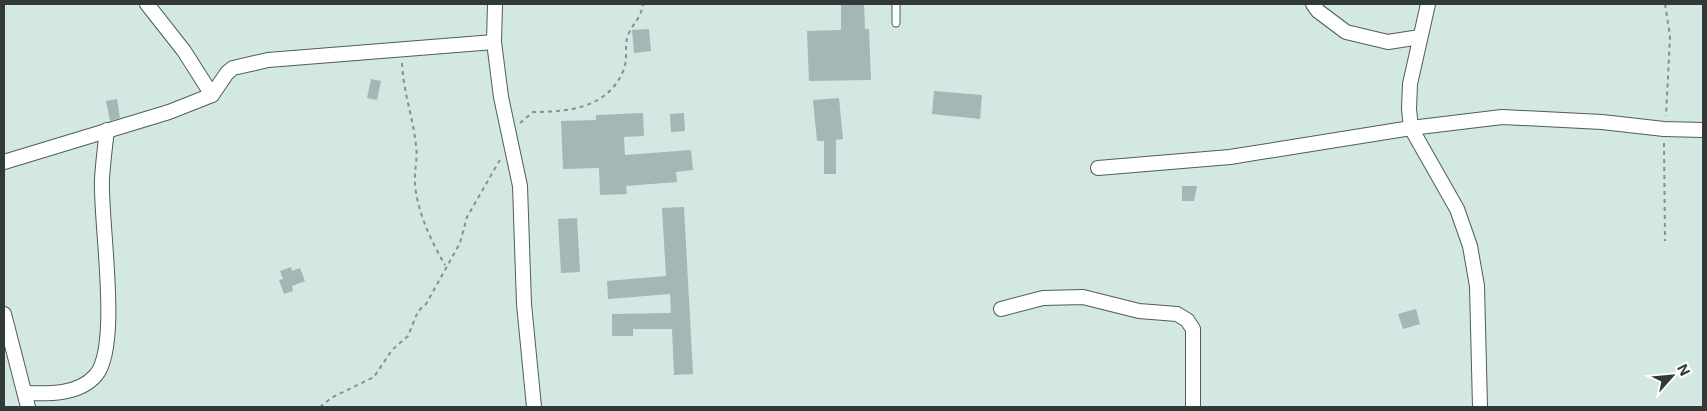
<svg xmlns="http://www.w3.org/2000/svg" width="1707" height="411" font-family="Inter,sans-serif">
  <rect width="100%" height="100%" fill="#d3e7e3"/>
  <g fill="#a4b7b4">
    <polygon points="841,4 864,4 865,29 869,29 871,80 809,81 807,31 841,30"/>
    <polygon points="649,29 651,51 634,53 632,30"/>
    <polygon points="371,79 381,81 377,100 367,98"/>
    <polygon points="934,91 982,95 980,119 932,114"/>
    <polygon points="839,98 843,139 836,140 836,174 824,174 824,141 817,141 813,100"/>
    <polygon points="117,99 120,118 110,121 106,101"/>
    <polygon points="643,113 644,136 624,137 625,155 691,150 693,170 676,172 677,182 626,186 627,194 600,195 599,168 563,169 561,121 596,120 596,115"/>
    <polygon points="684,113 685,131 671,132 670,114"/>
    <polygon points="1182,186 1197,186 1194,201 1182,201"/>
    <polygon points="684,207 693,374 674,375 672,329 633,329 633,336 612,336 612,314 671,313 670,294 608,299 607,281 666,276 662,208"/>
    <polygon points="577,218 580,272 561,273 558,219"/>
    <polygon points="291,267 292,271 300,268 305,281 292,286 293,291 284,294 279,280 283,279 280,271"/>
    <polygon points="1416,309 1420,324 1403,329 1398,314"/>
  </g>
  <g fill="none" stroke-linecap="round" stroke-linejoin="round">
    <defs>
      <polyline id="lane" points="896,4 896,23"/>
      <g id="street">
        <polyline points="147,4 184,51 212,95"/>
        <polyline points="495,4 494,42 501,97 520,186 524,304 534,407"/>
        <polyline points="1313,4 1318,11 1346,32 1388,42 1420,37"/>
        <polyline points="1428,4 1410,84 1409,109 1411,128 1457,209 1470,246 1477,286 1480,407"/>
        <polyline points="4,162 169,112 212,95 227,73 233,68 268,60 494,42"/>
        <polyline points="1098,168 1230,157 1411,128 1502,117 1602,122 1664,129 1703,130"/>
        <polyline points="1001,309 1043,298 1083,297 1139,311 1177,314 1187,320 1193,329 1193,407"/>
        <polyline points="4,314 28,407"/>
        <path d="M25 393C48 394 79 395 96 375 121 345 100 221 102 179 103 163 105 146 107 130"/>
      </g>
    </defs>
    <use href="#lane" stroke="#4d5e5b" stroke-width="9"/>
    <use href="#street" stroke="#4d5e5b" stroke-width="16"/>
    <g stroke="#84928f" stroke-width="2" stroke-dasharray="4 4" stroke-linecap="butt">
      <polyline points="1665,4 1670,36 1666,116"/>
      <path d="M402 63C403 91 413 117 416 145 418 158 414 171 415 184 417 211 431 241 445 265"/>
      <path d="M520 123 533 112C569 112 609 108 624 69 628 58 624 45 628 35 634 22 641 18 643 4"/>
      <polyline points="1664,143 1665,241"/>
      <polyline points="320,407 331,398 374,377 392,350 408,336 418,311 426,304 460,243 467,217 501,158"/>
    </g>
    <use href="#lane" stroke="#fff" stroke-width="7"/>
    <use href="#street" stroke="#fff" stroke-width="14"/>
  </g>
  <rect width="1707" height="411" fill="none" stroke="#323a39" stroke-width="10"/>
  <g transform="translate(1672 376) rotate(63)" stroke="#ffffff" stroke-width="4" paint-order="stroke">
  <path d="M0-4L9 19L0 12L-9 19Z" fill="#323a39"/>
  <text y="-8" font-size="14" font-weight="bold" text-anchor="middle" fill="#323a39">N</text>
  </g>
</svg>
